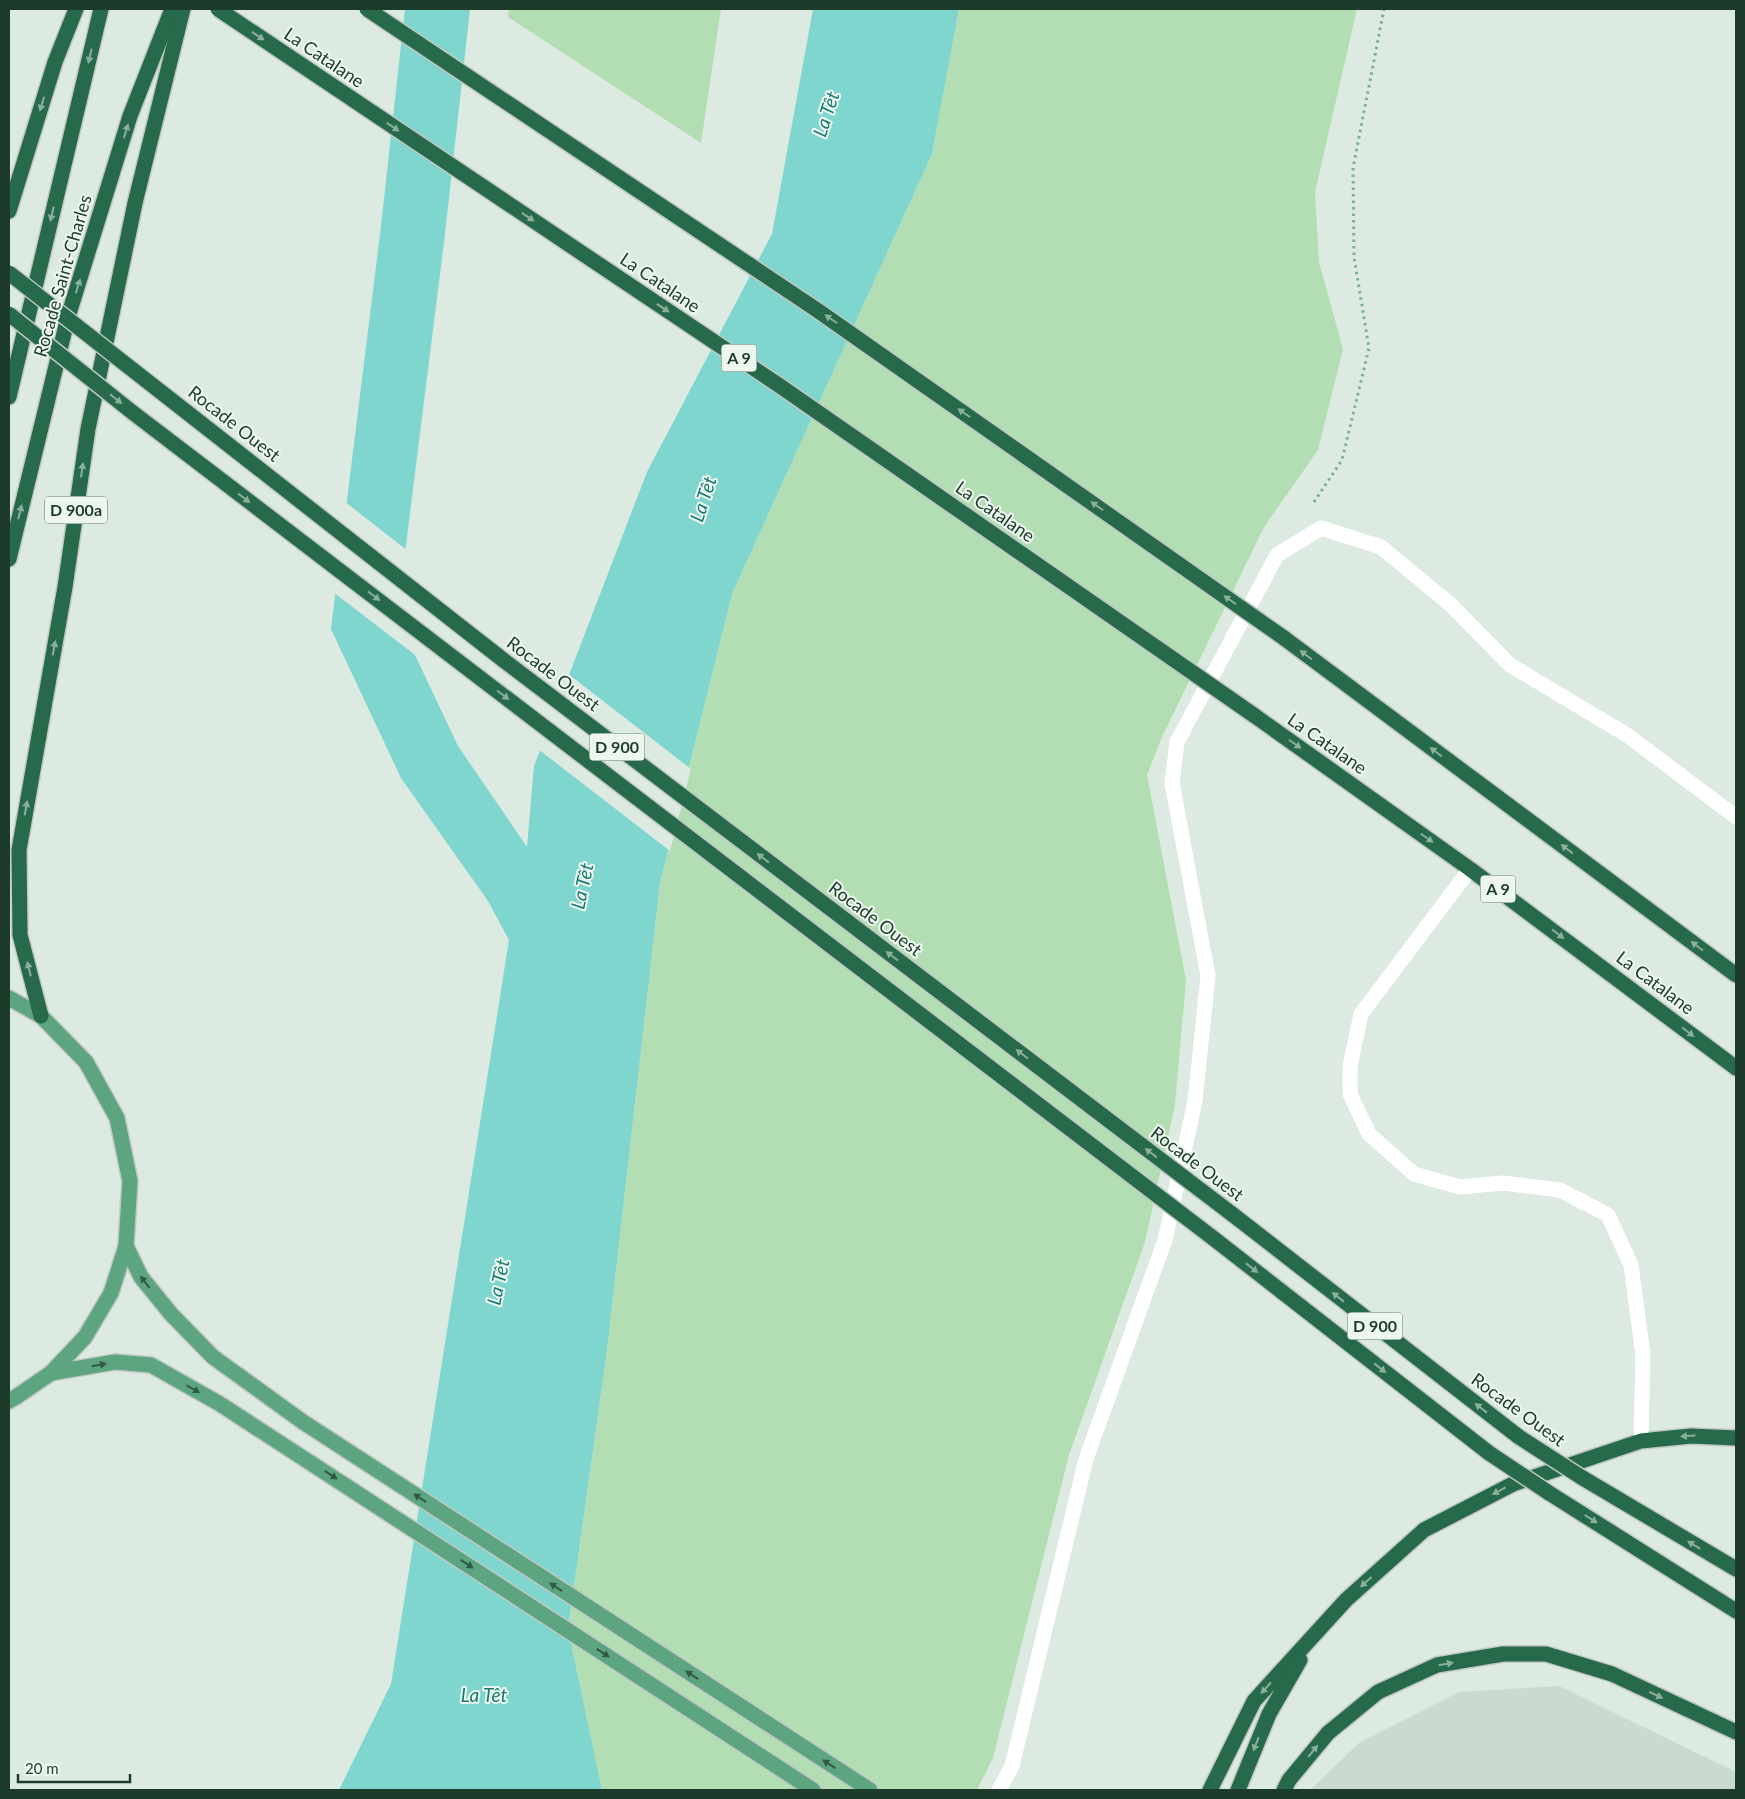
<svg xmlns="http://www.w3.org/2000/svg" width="1745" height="1799" font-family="Lato,sans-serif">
  <rect width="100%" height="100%" fill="#dceae1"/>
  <polygon fill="#cbdacf" points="1559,1686 1736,1772 1736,1790 1310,1790 1359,1743 1459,1692"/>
  <g fill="#b3deb4">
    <polygon points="509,9 721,9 701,143 508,17"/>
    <polygon points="959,9 1357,9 1315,192 1319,262 1343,349 1318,450 1264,527 1162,737 1147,775 1186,980 1175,1105 1145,1242 1069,1455 993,1758 977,1790 602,1790 568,1629 607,1350 660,883 732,594 932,154"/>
  </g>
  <polygon fill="#7ed6ce" points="405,9 470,9 445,234 397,617 458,746 527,847 534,766 647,472 772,234 813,9 959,9 932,154 732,594 660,883 607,1350 568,1629 602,1790 339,1790 391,1684 509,940 488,901 401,778 331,629 381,226"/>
  <g fill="#dceae1">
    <polygon points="344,501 408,551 400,617 419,658 333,592"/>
    <polygon points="567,673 691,769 670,851 538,749"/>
  </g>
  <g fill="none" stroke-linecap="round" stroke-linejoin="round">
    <defs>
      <g id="major">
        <polyline points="9,998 41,1016 86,1062 117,1118 130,1181 126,1246 111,1293 85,1337 51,1373 16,1397 9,1401"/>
        <polyline points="126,1246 141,1277 171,1314 213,1357 303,1422 870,1790"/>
        <polyline points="51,1373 115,1362 151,1365 220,1404 813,1790"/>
      </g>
      <g id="highway">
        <polyline points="9,211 55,62 76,9"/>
        <polyline points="9,397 101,9"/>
        <polyline points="9,559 68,317 130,116 172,9"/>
        <polyline points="1284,638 1736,975"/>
        <polyline points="1255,716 1470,869 1736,1068"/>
        <polyline points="41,1016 20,935 19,850 65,587 88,429 135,203 183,9"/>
        <polyline points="1232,1214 1519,1437"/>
        <polyline points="1213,1238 1489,1453"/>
        <polyline points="1581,1477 1736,1569"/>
        <polyline points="1549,1493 1736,1611"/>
        <polyline points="1210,1790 1254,1701 1346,1600 1424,1530 1513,1484 1641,1441 1691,1436 1736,1438"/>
        <polyline points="1238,1790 1269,1714 1300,1660"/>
        <polyline points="1284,1790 1289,1780 1328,1733 1378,1692 1437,1665 1503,1654 1546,1654 1612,1674 1736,1732"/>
      </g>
    </defs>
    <use href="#major" stroke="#c0c8c4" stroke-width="18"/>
    <use href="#highway" stroke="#c0c8c4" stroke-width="18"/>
    <polyline stroke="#7ab192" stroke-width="3" stroke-dasharray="2.5 4" stroke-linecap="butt" points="1314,502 1342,460 1369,348 1354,257 1353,168 1384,9"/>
    <g stroke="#fff" stroke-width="15">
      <polyline points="1470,869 1361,1014 1350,1066 1350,1094 1369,1134 1414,1174 1460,1187 1503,1183 1560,1190 1608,1215 1631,1265 1643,1355 1641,1441"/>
      <polyline points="999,1790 1012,1766 1086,1459 1165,1240 1195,1101 1208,976 1172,783 1177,742 1277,555 1321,528 1381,547 1451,605 1510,665 1627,735 1736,817"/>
    </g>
    <use href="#major" stroke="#5da480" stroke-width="15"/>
    <use href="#highway" stroke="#27694b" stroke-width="15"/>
    <defs>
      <g id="highway-bridge">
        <polyline points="218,9 780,386 1255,716"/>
        <polyline points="367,9 817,310 1284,638"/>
        <polyline points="9,273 502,659 1232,1214"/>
        <polyline points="9,314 132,412 1213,1238"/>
        <polyline points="1519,1437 1581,1477"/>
        <polyline points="1489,1453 1549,1493"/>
      </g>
    </defs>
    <use href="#highway-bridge" stroke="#c0c8c4" stroke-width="18" stroke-linecap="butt"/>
    <use href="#highway-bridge" stroke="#27694b" stroke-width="15"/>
  </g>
  <defs><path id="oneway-solid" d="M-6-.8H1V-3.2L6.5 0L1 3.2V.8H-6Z" transform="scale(1.25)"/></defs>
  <g fill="#8ab09d">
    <use href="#oneway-solid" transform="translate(258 36) rotate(34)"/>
    <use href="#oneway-solid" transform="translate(90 56) rotate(103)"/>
    <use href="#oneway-solid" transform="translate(42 104) rotate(107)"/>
    <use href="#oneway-solid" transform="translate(393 127) rotate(34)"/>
    <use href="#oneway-solid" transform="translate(126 131) rotate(-73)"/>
    <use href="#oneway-solid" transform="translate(52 214) rotate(103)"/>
    <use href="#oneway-solid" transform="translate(528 217) rotate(34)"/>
    <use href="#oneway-solid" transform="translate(78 286) rotate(-73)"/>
    <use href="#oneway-solid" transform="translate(663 308) rotate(34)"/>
    <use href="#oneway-solid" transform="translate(831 319) rotate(-145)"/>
    <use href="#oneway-solid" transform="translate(116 399) rotate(38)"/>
    <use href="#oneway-solid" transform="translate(964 413) rotate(-145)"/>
    <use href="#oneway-solid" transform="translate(82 470) rotate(-82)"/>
    <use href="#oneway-solid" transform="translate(244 498) rotate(37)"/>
    <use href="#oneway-solid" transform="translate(1097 506) rotate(-145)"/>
    <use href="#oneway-solid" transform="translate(20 512) rotate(-76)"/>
    <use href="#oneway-solid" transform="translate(374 596) rotate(37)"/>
    <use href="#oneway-solid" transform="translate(1230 600) rotate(-145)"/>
    <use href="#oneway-solid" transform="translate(54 648) rotate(-80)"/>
    <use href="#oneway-solid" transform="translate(1306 655) rotate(-143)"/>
    <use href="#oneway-solid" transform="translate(503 695) rotate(37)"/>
    <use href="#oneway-solid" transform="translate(1295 744) rotate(35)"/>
    <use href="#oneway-solid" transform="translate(1436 752) rotate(-143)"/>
    <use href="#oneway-solid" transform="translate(26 808) rotate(-80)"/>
    <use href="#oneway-solid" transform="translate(1427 838) rotate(35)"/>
    <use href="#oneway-solid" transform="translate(1567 849) rotate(-143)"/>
    <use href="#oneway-solid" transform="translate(763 858) rotate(-143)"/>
    <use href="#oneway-solid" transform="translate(1558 934) rotate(37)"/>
    <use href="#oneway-solid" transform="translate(1697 946) rotate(-143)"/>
    <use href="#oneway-solid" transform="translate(892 956) rotate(-143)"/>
    <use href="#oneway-solid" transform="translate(29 969) rotate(-104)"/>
    <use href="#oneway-solid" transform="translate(1688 1032) rotate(37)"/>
    <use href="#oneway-solid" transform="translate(1022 1054) rotate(-143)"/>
    <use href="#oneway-solid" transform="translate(1151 1153) rotate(-143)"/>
    <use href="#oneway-solid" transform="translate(1252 1268) rotate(38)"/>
    <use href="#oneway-solid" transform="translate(1338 1297) rotate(-142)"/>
    <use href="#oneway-solid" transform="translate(1380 1368) rotate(38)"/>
    <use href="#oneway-solid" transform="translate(1481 1408) rotate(-142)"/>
    <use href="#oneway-solid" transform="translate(1688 1436) rotate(176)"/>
    <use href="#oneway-solid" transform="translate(1499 1491) rotate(152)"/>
    <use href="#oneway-solid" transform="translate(1591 1519) rotate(32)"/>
    <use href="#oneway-solid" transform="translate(1694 1545) rotate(-149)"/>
    <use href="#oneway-solid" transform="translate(1366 1582) rotate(138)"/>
    <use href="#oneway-solid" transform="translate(1446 1664) rotate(-10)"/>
    <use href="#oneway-solid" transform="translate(1266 1688) rotate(132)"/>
    <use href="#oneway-solid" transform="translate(1656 1695) rotate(25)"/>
    <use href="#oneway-solid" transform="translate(1256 1744) rotate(112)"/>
    <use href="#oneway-solid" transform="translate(1313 1751) rotate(-51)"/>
  </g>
  <g fill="#305a44">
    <use href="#oneway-solid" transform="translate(145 1282) rotate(-128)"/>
    <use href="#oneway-solid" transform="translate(99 1365) rotate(-10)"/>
    <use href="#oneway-solid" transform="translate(193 1389) rotate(29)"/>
    <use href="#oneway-solid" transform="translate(331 1475) rotate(33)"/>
    <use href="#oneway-solid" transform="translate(420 1498) rotate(-147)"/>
    <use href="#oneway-solid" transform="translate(467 1564) rotate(33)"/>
    <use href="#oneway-solid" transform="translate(556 1587) rotate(-147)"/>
    <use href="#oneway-solid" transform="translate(603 1653) rotate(33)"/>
    <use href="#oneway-solid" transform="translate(692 1675) rotate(-147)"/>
    <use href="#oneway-solid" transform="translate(829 1764) rotate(-147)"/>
  </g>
  <g text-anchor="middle" stroke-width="4" stroke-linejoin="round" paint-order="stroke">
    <g fill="#edf7ef" stroke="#5b7366" stroke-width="1">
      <rect x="721.5" y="344.5" width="35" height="27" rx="4"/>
      <rect x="45" y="496.5" width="62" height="27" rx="4"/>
      <rect x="589.5" y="733.5" width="55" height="27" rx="4"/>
      <rect x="1480.5" y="875.5" width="35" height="27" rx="4"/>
      <rect x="1347.5" y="1312.5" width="55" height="27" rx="4"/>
    </g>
    <g font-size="16" font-weight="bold" fill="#1d3b2b">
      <text x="739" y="364">A 9</text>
      <text x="76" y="516">D 900a</text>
      <text x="617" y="753">D 900</text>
      <text x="1498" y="895">A 9</text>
      <text x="1375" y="1332">D 900</text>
    </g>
    <g font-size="18" fill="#1d3b2b" stroke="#edf7ef">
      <text transform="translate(324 58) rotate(34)" y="6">La Catalane</text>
      <text transform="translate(63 276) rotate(-74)" y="6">Rocade Saint-Charles</text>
      <text transform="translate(660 283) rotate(34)" y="6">La Catalane</text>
      <text transform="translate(234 424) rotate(38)" y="6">Rocade Ouest</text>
      <text transform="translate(995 512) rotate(35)" y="6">La Catalane</text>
      <text transform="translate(553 674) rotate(37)" y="6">Rocade Ouest</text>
      <text transform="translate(1327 744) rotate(35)" y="6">La Catalane</text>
      <text transform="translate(875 919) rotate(37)" y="6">Rocade Ouest</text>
      <text transform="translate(1655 983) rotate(37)" y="6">La Catalane</text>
      <text transform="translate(1197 1164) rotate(37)" y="6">Rocade Ouest</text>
      <text transform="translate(1518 1410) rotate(36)" y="6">Rocade Ouest</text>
    </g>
    <g font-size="19" font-style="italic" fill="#137b73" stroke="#edf7ef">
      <text transform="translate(826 114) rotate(-72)" y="7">La Têt</text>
      <text transform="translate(703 499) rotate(-72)" y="7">La Têt</text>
      <text transform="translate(582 886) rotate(-78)" y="7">La Têt</text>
      <text transform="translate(498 1282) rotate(-78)" y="7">La Têt</text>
      <text x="484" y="1702">La Têt</text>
    </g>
  </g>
  <rect width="1745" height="1799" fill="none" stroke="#1d3b2b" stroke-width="20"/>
  <path d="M18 1774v8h112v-8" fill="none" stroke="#1d3b2b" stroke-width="2.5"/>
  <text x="25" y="1774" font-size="15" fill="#1d3b2b" stroke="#edf7ef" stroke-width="4" paint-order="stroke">20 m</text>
</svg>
